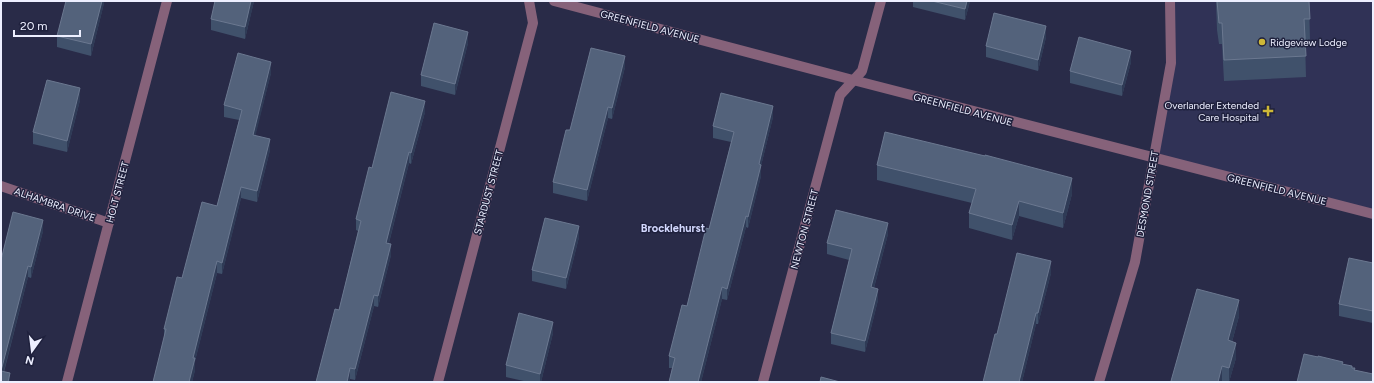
<svg xmlns="http://www.w3.org/2000/svg" width="1374" height="383" font-family="Figtree,sans-serif">
  <rect width="100%" height="100%" fill="#292b48"/>
  <polygon fill="#303256" points="1170,1 1373,1 1373,215 1153,158 1171,63"/>
  <g fill="none" stroke-linecap="round" stroke-linejoin="round">
    <g stroke="#86627a" stroke-width="10">
      <polyline points="554,1 853,80 1373,214"/>
      <polyline points="1,186 109,223"/>
      <polyline points="67,382 167,1"/>
      <polyline points="438,382 533,23 529,1"/>
      <polyline points="763,382 840,95 862,71 881,1"/>
      <polyline points="1099,382 1135,262 1171,63 1170,1"/>
    </g>
  </g>
  <g fill="#40516b">
    <polygon points="102,1 104,1 104,3 91,56 57,47 57,36"/>
    <polygon points="254,1 245,39 211,30 211,19"/>
    <polygon points="913,1 970,1 965,20 913,7"/>
    <polygon points="1216,1 1309,1 1310,40 1305,40 1306,77 1224,81 1222,44 1219,44 1217,30"/>
    <polygon points="1046,37 1038,71 986,57 986,46"/>
    <polygon points="468,43 455,95 421,86 421,75"/>
    <polygon points="1131,62 1122,96 1070,83 1070,71"/>
    <polygon points="625,67 612,119 608,118 587,201 553,193 553,182 570,130"/>
    <polygon points="271,73 255,135 270,150 257,202 241,198 222,274 217,273 195,361 195,370 192,382 153,382 164,339 164,329 182,278 217,206 239,120 224,117 224,105"/>
    <polygon points="80,100 67,152 33,144 33,132"/>
    <polygon points="425,112 411,164 409,163 389,243 391,255 378,307 374,306 355,380 350,379 339,310 358,231 356,230 356,219 372,168"/>
    <polygon points="773,117 761,166 761,176 748,228 746,227 727,300 722,299 701,382 669,382 672,368 669,368 669,356 687,306 709,229 731,142 713,138 713,126"/>
    <polygon points="877,165 1072,194 1063,228 1019,216 1012,240 969,228 969,213 972,203 877,180"/>
    <polygon points="43,231 31,278 28,277 4,372 10,382 1,382 1,260"/>
    <polygon points="888,234 874,288 878,300 865,352 831,344 831,333 849,260 827,254 827,243"/>
    <polygon points="579,237 566,289 532,281 532,270"/>
    <polygon points="1373,263 1373,323 1339,316 1339,304"/>
    <polygon points="1051,273 1038,324 1036,324 1022,382 983,382 997,334"/>
    <polygon points="1239,316 1232,342 1236,358 1229,382 1222,381 1222,382 1171,382 1171,381"/>
    <polygon points="553,333 541,382 528,382 506,377 506,365"/>
  </g>
  <g fill="#2f3b56">
    <polygon points="102,1 104,1 104,3 91,56 91,44"/>
    <polygon points="251,1 254,1 245,39 245,27"/>
    <polygon points="967,1 970,1 965,20 965,9"/>
    <polygon points="1046,26 1046,37 1038,71 1038,60"/>
    <polygon points="468,32 468,43 455,95 455,84"/>
    <polygon points="1131,51 1131,62 1122,96 1122,85"/>
    <polygon points="625,56 625,67 612,119 612,108"/>
    <polygon points="271,62 271,73 253,146 253,135"/>
    <polygon points="80,88 80,100 67,152 67,141"/>
    <polygon points="425,101 425,112 411,164 411,153"/>
    <polygon points="773,106 773,117 761,166 761,176 748,228 748,217 759,164"/>
    <polygon points="608,107 608,118 587,201 587,190"/>
    <polygon points="270,139 270,150 257,202 257,191"/>
    <polygon points="409,152 409,163 386,254 386,243"/>
    <polygon points="1072,178 1072,194 1063,228 1063,213"/>
    <polygon points="241,187 241,198 222,274 222,263"/>
    <polygon points="1019,201 1019,216 1012,240 1012,225"/>
    <polygon points="746,216 746,227 727,300 727,289"/>
    <polygon points="43,220 43,231 31,278 31,267"/>
    <polygon points="888,223 888,234 871,299 871,287"/>
    <polygon points="579,226 579,237 566,289 566,278"/>
    <polygon points="391,244 391,255 378,307 378,296"/>
    <polygon points="217,261 217,273 195,361 195,370 192,382 189,382 193,358"/>
    <polygon points="1051,261 1051,273 1038,324 1038,313"/>
    <polygon points="28,266 28,277 1,382 1,371"/>
    <polygon points="722,287 722,299 701,382 698,382"/>
    <polygon points="878,289 878,300 865,352 865,341"/>
    <polygon points="374,295 374,306 355,380 355,369"/>
    <polygon points="1239,300 1239,316 1228,356 1228,340"/>
    <polygon points="1036,313 1036,324 1022,382 1019,382"/>
    <polygon points="553,322 553,333 541,382 540,382 540,374"/>
    <polygon points="1236,343 1236,358 1229,382 1229,368"/>
    <polygon points="1222,366 1222,382 1218,382"/>
    <polygon points="350,368 350,382 347,382"/>
    <polygon points="10,373 10,382 8,382"/>
  </g>
  <g fill="#53627b" stroke="#6b7890">
    <polygon points="66,1 102,1 91,44 57,36"/>
    <polygon points="215,1 251,1 245,27 211,19"/>
    <polygon points="932,1 967,1 965,9"/>
    <polygon points="1217,1 1309,1 1310,19 1304,19 1306,56 1224,60 1222,23 1219,23"/>
    <polygon points="994,13 1046,26 1038,60 986,46"/>
    <polygon points="434,23 468,32 455,84 421,75"/>
    <polygon points="1079,37 1131,51 1122,85 1070,71"/>
    <polygon points="591,48 625,56 612,108 608,107 587,190 553,182 566,130 570,130"/>
    <polygon points="238,53 271,62 253,135 270,139 257,191 241,187 222,263 217,261 193,358 195,358 189,382 153,382 166,329 164,329 177,277 182,278 202,202 217,206 242,110 224,105"/>
    <polygon points="47,80 80,88 67,141 33,132"/>
    <polygon points="391,92 425,101 411,153 409,152 386,243 391,244 378,296 374,295 355,369 350,368 347,382 316,382 335,309 339,310 361,221 356,219 369,167 372,168"/>
    <polygon points="721,93 773,106 759,164 761,165 748,217 746,216 727,289 722,287 698,382 669,382 675,358 669,356 682,305 687,306 706,228 709,229 734,132 713,126"/>
    <polygon points="885,132 985,156 985,155 1072,178 1063,213 1019,201 1012,225 969,213 976,189 877,165"/>
    <polygon points="836,210 888,223 871,287 878,289 865,341 831,333 852,249 827,243"/>
    <polygon points="13,212 43,220 31,267 28,266 1,371 10,373 8,382 1,382 1,260"/>
    <polygon points="545,218 579,226 566,278 532,270"/>
    <polygon points="1017,253 1051,261 1038,313 1036,313 1019,382 983,382 995,334 997,334"/>
    <polygon points="1349,258 1373,263 1373,311 1339,304"/>
    <polygon points="1197,289 1239,300 1228,340 1236,343 1229,368 1222,366 1218,382 1175,382 1171,381"/>
    <polygon points="519,313 553,322 540,374 506,365"/>
    <polygon points="1304,354 1318,357 1318,356 1343,362 1342,364 1352,366 1352,368 1355,368 1354,370 1373,374 1373,382 1297,382"/>
    <polygon points="821,377 840,382 820,382"/>
  </g>
  <g fill="#ceb837" stroke="#1f213d" stroke-width="1.5">
    <circle cx="1262" cy="42" r="4"/>
    <path d="M1266 105h4v4h4v4h-4v4h-4v-4h-4v-4h4z"/>
  </g>
  <g text-anchor="middle" stroke-width="3" stroke-linejoin="round" paint-order="stroke">
    <g font-size="10" fill="#edefff" stroke="#1f213d">
      <text transform="translate(650 26) rotate(15)" y="4">GREENFIELD AVENUE</text>
      <text transform="translate(963 109) rotate(15)" y="4">GREENFIELD AVENUE</text>
      <text transform="translate(1277 189) rotate(14)" y="4">GREENFIELD AVENUE</text>
      <text transform="translate(117 192) rotate(-75)" y="4">HOLT STREET</text>
      <text transform="translate(488 192) rotate(-75)" y="4">STARDUST STREET</text>
      <text transform="translate(1147 194) rotate(-80)" y="4">DESMOND STREET</text>
      <text transform="translate(55 204) rotate(19)" y="4">ALHAMBRA DRIVE</text>
      <text transform="translate(804 229) rotate(-75)" y="4">NEWTON STREET</text>
    </g>
    <g font-size="10" fill="#edefff" stroke="#1f213d" text-anchor="start">
      <text x="1270" y="46">Ridgeview Lodge</text>
      <text x="1259" y="109" text-anchor="end">Overlander Extended<tspan x="1259" dy="12">Care Hospital</tspan></text>
    </g>
    <g font-size="11" font-weight="bold" fill="#d3d8fe" stroke="#1f213d">
      <text x="673" y="232">Brocklehurst</text>
    </g>
  </g>
  <rect width="1374" height="383" fill="none" stroke="#edefff" stroke-width="4"/>
  <g transform="translate(32 351) rotate(194)" stroke="#1f213d" stroke-width="3" paint-order="stroke">
  <path d="M0-3L7 15L0 10L-7 15Z" fill="#edefff"/>
  <text y="-6" font-size="11" font-weight="bold" text-anchor="middle" fill="#edefff">N</text>
  </g>
  <path d="M14 30v6h66v-6" fill="none" stroke="#edefff" stroke-width="2"/>
  <text x="20" y="30" font-size="12" fill="#edefff" stroke="#1f213d" stroke-width="3" paint-order="stroke">20 m</text>
</svg>
